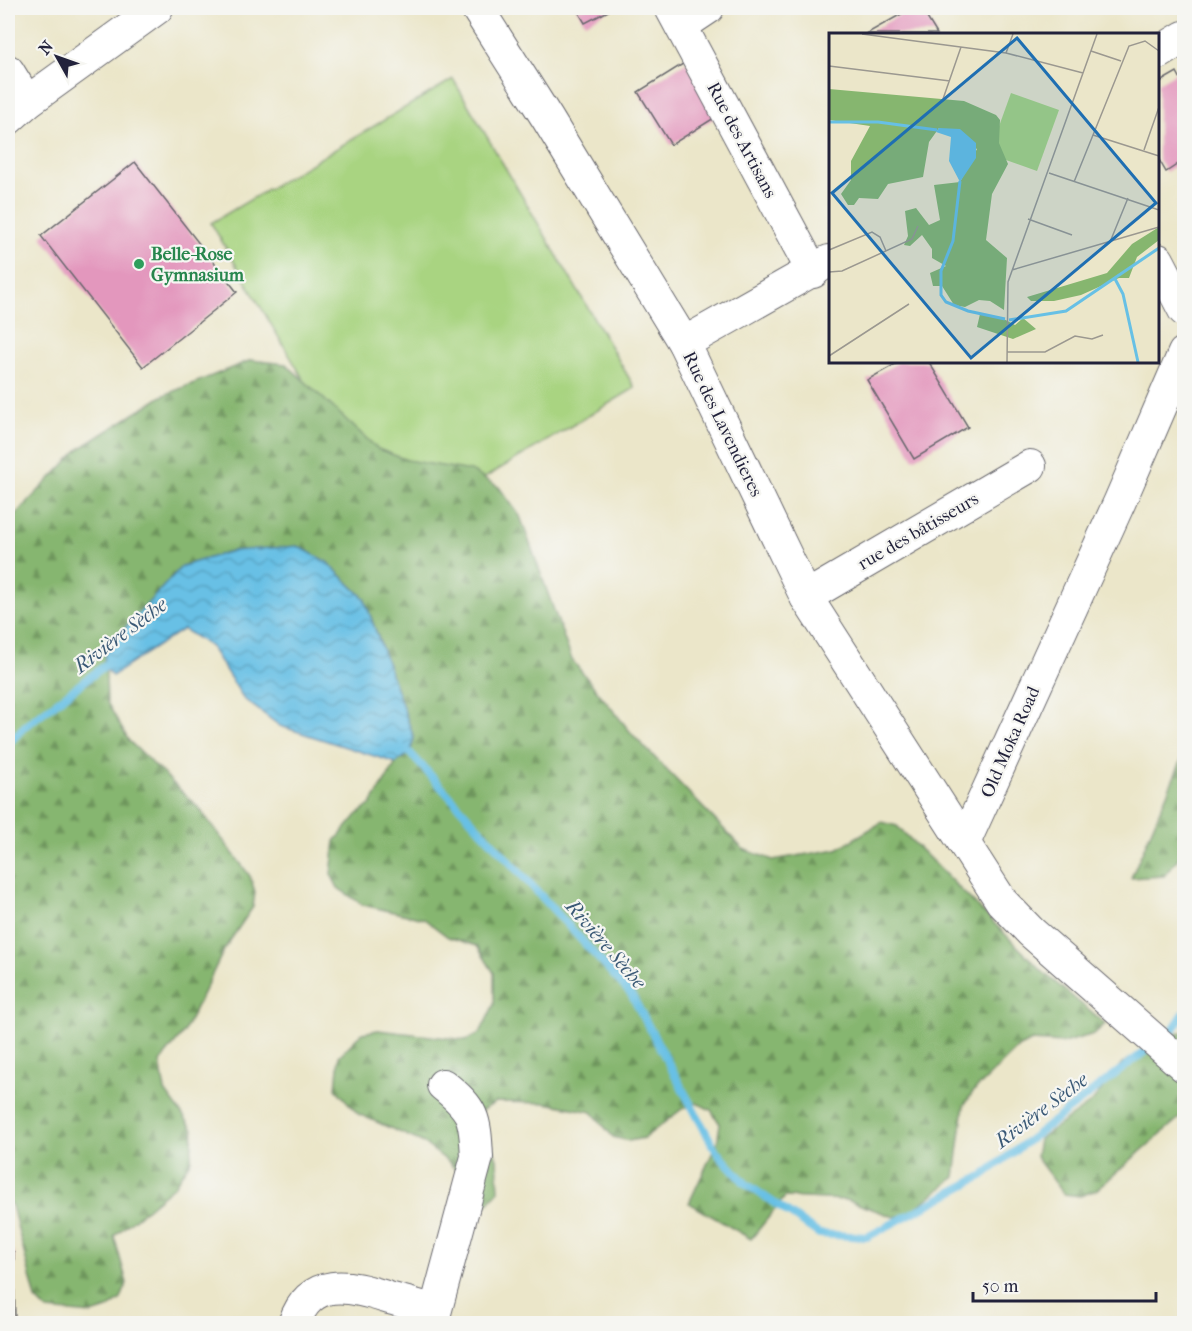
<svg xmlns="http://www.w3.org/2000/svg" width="1192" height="1331" font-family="'IM FELL French Canon',serif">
  <defs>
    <pattern id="forest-firs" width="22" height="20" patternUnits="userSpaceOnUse" patternTransform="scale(1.5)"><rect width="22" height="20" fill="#86b66f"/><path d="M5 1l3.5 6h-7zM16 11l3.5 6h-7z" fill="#6d945c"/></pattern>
    <pattern id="water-waves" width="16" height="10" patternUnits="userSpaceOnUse" patternTransform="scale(1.5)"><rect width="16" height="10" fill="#67c0e5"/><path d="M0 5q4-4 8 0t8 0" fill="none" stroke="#549cbb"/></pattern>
  </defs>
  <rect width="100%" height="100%" fill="#f6f6f2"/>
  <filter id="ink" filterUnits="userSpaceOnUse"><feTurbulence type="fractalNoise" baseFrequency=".0167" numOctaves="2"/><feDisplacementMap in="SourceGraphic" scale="12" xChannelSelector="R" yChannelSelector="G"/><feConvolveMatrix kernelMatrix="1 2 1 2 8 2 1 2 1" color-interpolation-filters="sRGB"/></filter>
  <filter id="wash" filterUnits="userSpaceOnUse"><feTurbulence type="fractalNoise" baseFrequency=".008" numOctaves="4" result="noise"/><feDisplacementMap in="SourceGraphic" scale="24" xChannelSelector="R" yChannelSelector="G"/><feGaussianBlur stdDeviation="1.35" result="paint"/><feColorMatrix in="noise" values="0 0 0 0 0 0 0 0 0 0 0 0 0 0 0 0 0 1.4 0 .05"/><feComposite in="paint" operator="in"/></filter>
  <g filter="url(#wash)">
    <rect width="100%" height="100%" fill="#ebe6c9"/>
    <polygon fill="#a9d481" stroke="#667b5e" stroke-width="1.5" points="453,79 635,388 394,532 211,223"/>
    <g fill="url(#forest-firs)" stroke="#546c55" stroke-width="1.5">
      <polygon points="251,360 286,364 378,449 407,460 471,471 499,487 520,516 572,660 633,735 743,849 773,860 837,849 882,822 897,826 1043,972 1105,1024 1094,1034 1063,1043 1032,1041 1019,1047 973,1092 964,1105 955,1177 908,1214 894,1217 847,1200 785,1197 751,1239 689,1203 717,1143 720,1124 711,1110 697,1103 682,1109 644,1138 629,1141 613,1137 592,1112 546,1103 496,1102 481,1111 497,1159 499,1191 477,1215 460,1176 450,1163 422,1142 358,1114 336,1089 339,1056 362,1033 378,1030 466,1040 480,1033 494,1004 494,973 477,946 448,937 424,919 363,905 338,888 331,874 335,841 357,815 371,804 396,763 410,753 414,738 364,598 327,562 105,651 107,702 129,741 199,808 250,876 255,892 253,907 225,948 184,1032 160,1062 165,1091 193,1129 191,1160 174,1186 114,1236 127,1283 121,1299 107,1309 92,1314 47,1310 36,1299 12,1206 8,1201 8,522 79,449 162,396"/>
      <polygon points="1184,754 1184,851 1164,876 1131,878"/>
      <polygon points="1184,1032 1184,1114 1096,1190 1080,1196 1064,1194 1036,1157 1039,1139 1092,1102 1122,1063 1179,1033"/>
    </g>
    <polygon fill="url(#water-waves)" stroke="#447190" stroke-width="1.5" points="298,546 327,562 364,598 414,738 410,753 396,763 280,726 244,699 210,646 183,629 112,676 104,666 105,650 182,566 232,551"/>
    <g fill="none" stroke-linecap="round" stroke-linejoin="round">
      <g stroke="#67c0e5" stroke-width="8">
        <polyline points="8,744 25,726 111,661"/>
        <polyline points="401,747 410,753 631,994 716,1151 745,1183 819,1234 867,1237 982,1176 1152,1046"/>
        <polyline points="1162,1039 1172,1031 1184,1013"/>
      </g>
    </g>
    <g id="blocks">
      <g fill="#e397bd">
        <polygon points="576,8 614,8 585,23"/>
        <polygon points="912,8 921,8 937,34 866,34"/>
        <polygon points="686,62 719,115 671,145 638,92"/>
        <polygon points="1177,72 1184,85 1184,160 1166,172 1158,158 1158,83"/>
        <polygon points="135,162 237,292 143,367 41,236"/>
        <polygon points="899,362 929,362 968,427 914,459 867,380"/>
        <polygon points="8,1247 14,1252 15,1324 8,1324"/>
      </g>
    </g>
  </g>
  <g filter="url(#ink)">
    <use href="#blocks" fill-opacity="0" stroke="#68676d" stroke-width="1.5"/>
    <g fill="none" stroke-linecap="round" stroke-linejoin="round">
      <defs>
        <g id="minor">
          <polyline points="477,8 547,118 684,343 806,597 1002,902 1031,932 1184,1066"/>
          <polyline points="671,8 813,272"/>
          <polyline points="681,26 708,8"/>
          <polyline points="1158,53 1184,37"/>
          <polyline points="8,71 27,102"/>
          <polyline points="8,119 27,102 157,8"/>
          <polyline points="1158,260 1184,310"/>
          <polyline points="684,343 829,261"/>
          <polyline points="806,597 1030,466"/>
          <polyline points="964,843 1120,501 1184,353"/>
          <path d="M294 1324C310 1276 349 1285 386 1297 403 1302 419 1306 435 1311"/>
          <path d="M432 1324 477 1157C475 1117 474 1110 443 1085"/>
        </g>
      </defs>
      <use href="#minor" stroke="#68676d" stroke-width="34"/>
      <use href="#minor" stroke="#fff" stroke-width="32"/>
    </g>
  </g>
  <circle fill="#2e9e5b" stroke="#f6f6f2" stroke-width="2" cx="139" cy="264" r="6"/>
  <g text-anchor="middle" stroke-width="4.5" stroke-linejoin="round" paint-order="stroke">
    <g font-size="18" fill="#22223b" stroke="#f6f6f2">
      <text transform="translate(742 140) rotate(62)" y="6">Rue des Artisans</text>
      <text transform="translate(723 424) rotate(64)" y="6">Rue des Lavendieres</text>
      <text transform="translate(918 531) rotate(-30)" y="6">rue des bâtisseurs</text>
      <text transform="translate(1010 742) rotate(-66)" y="6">Old Moka Road</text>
    </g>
    <g font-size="18" font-weight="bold" fill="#27864d" stroke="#f6f6f2" text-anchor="start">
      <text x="151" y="260">Belle-Rose<tspan x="151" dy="21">Gymnasium</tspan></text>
    </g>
    <g font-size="20" font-style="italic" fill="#3a5976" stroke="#f6f6f2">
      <text transform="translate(120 635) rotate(-37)" y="7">Rivière Sèche</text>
      <text transform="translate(606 944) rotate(49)" y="7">Rivière Sèche</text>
      <text transform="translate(1041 1110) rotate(-37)" y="7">Rivière Sèche</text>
    </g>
  </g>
  <g transform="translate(829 33)">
    <rect width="330" height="330" fill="#ebe6c9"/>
    <path d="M182 60 230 77 208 138 160 121Z" fill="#a9d481"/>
    <path d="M0 56 135 68 167 82 171 87 170 110 179 131 163 161 157 207 178 225 175 277 161 268 150 267 136 274 125 272 113 253H104L101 240 117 233 103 225V216L93 202 81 213 75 212 79 203 76 178 87 175 100 192 111 187 105 152 131 149 148 116 110 95 100 109 94 144 59 151 49 166 30 165 25 172H19L12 161 22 147V128L41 93 0 87ZM330 194V207L308 224 300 245H290L252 262 225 268H202L198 264 278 240 303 211ZM151 281 171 284 186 292 194 285 207 296 184 306 148 294Z" fill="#86b66f"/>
    <path d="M110 95 131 96 147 110V125L131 149 120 128 122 104 107 99Z" fill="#67c0e5"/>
    <path fill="none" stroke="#67c0e5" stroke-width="3" d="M0 89H49L108 97M131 148 124 208 112 238V262L117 269 139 278 176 286M285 244 294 261 309 329M180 287 237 278 330 215"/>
    <path fill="none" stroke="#9b9890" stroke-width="1.5" d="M33 1 177 20 254 40M262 18 292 28M177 20 184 1M0 33 121 48M114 66 132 14M264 102 330 123M315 117 330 74M220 140 330 177M245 149 300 13 316 8 330 18M199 186 243 202M281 209 299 165M0 217 43 199 51 204 57 218M183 237 330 194M0 239 13 238 83 206 89 193M178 319H216L246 303 263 306 274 302M0 323 80 271M178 329 179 249 268 1"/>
    <path fill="#1f6fb2" fill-opacity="0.15" stroke="#1f6fb2" stroke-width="3" d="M188 5 327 170 142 325 3 160Z"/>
    <rect width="330" height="330" fill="none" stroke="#22223b" stroke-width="3"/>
  </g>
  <rect width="1192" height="1331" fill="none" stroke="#f6f6f2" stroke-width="30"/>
  <g transform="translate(57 57) rotate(310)" stroke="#f6f6f2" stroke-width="4.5" paint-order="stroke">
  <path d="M0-4.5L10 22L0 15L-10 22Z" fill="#22223b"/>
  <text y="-9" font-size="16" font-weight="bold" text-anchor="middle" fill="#22223b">N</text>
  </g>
  <path d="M973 1292v9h183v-9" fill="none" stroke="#22223b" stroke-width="3"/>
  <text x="982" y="1292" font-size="18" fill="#22223b" stroke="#f6f6f2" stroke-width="4.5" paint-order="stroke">50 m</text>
</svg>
